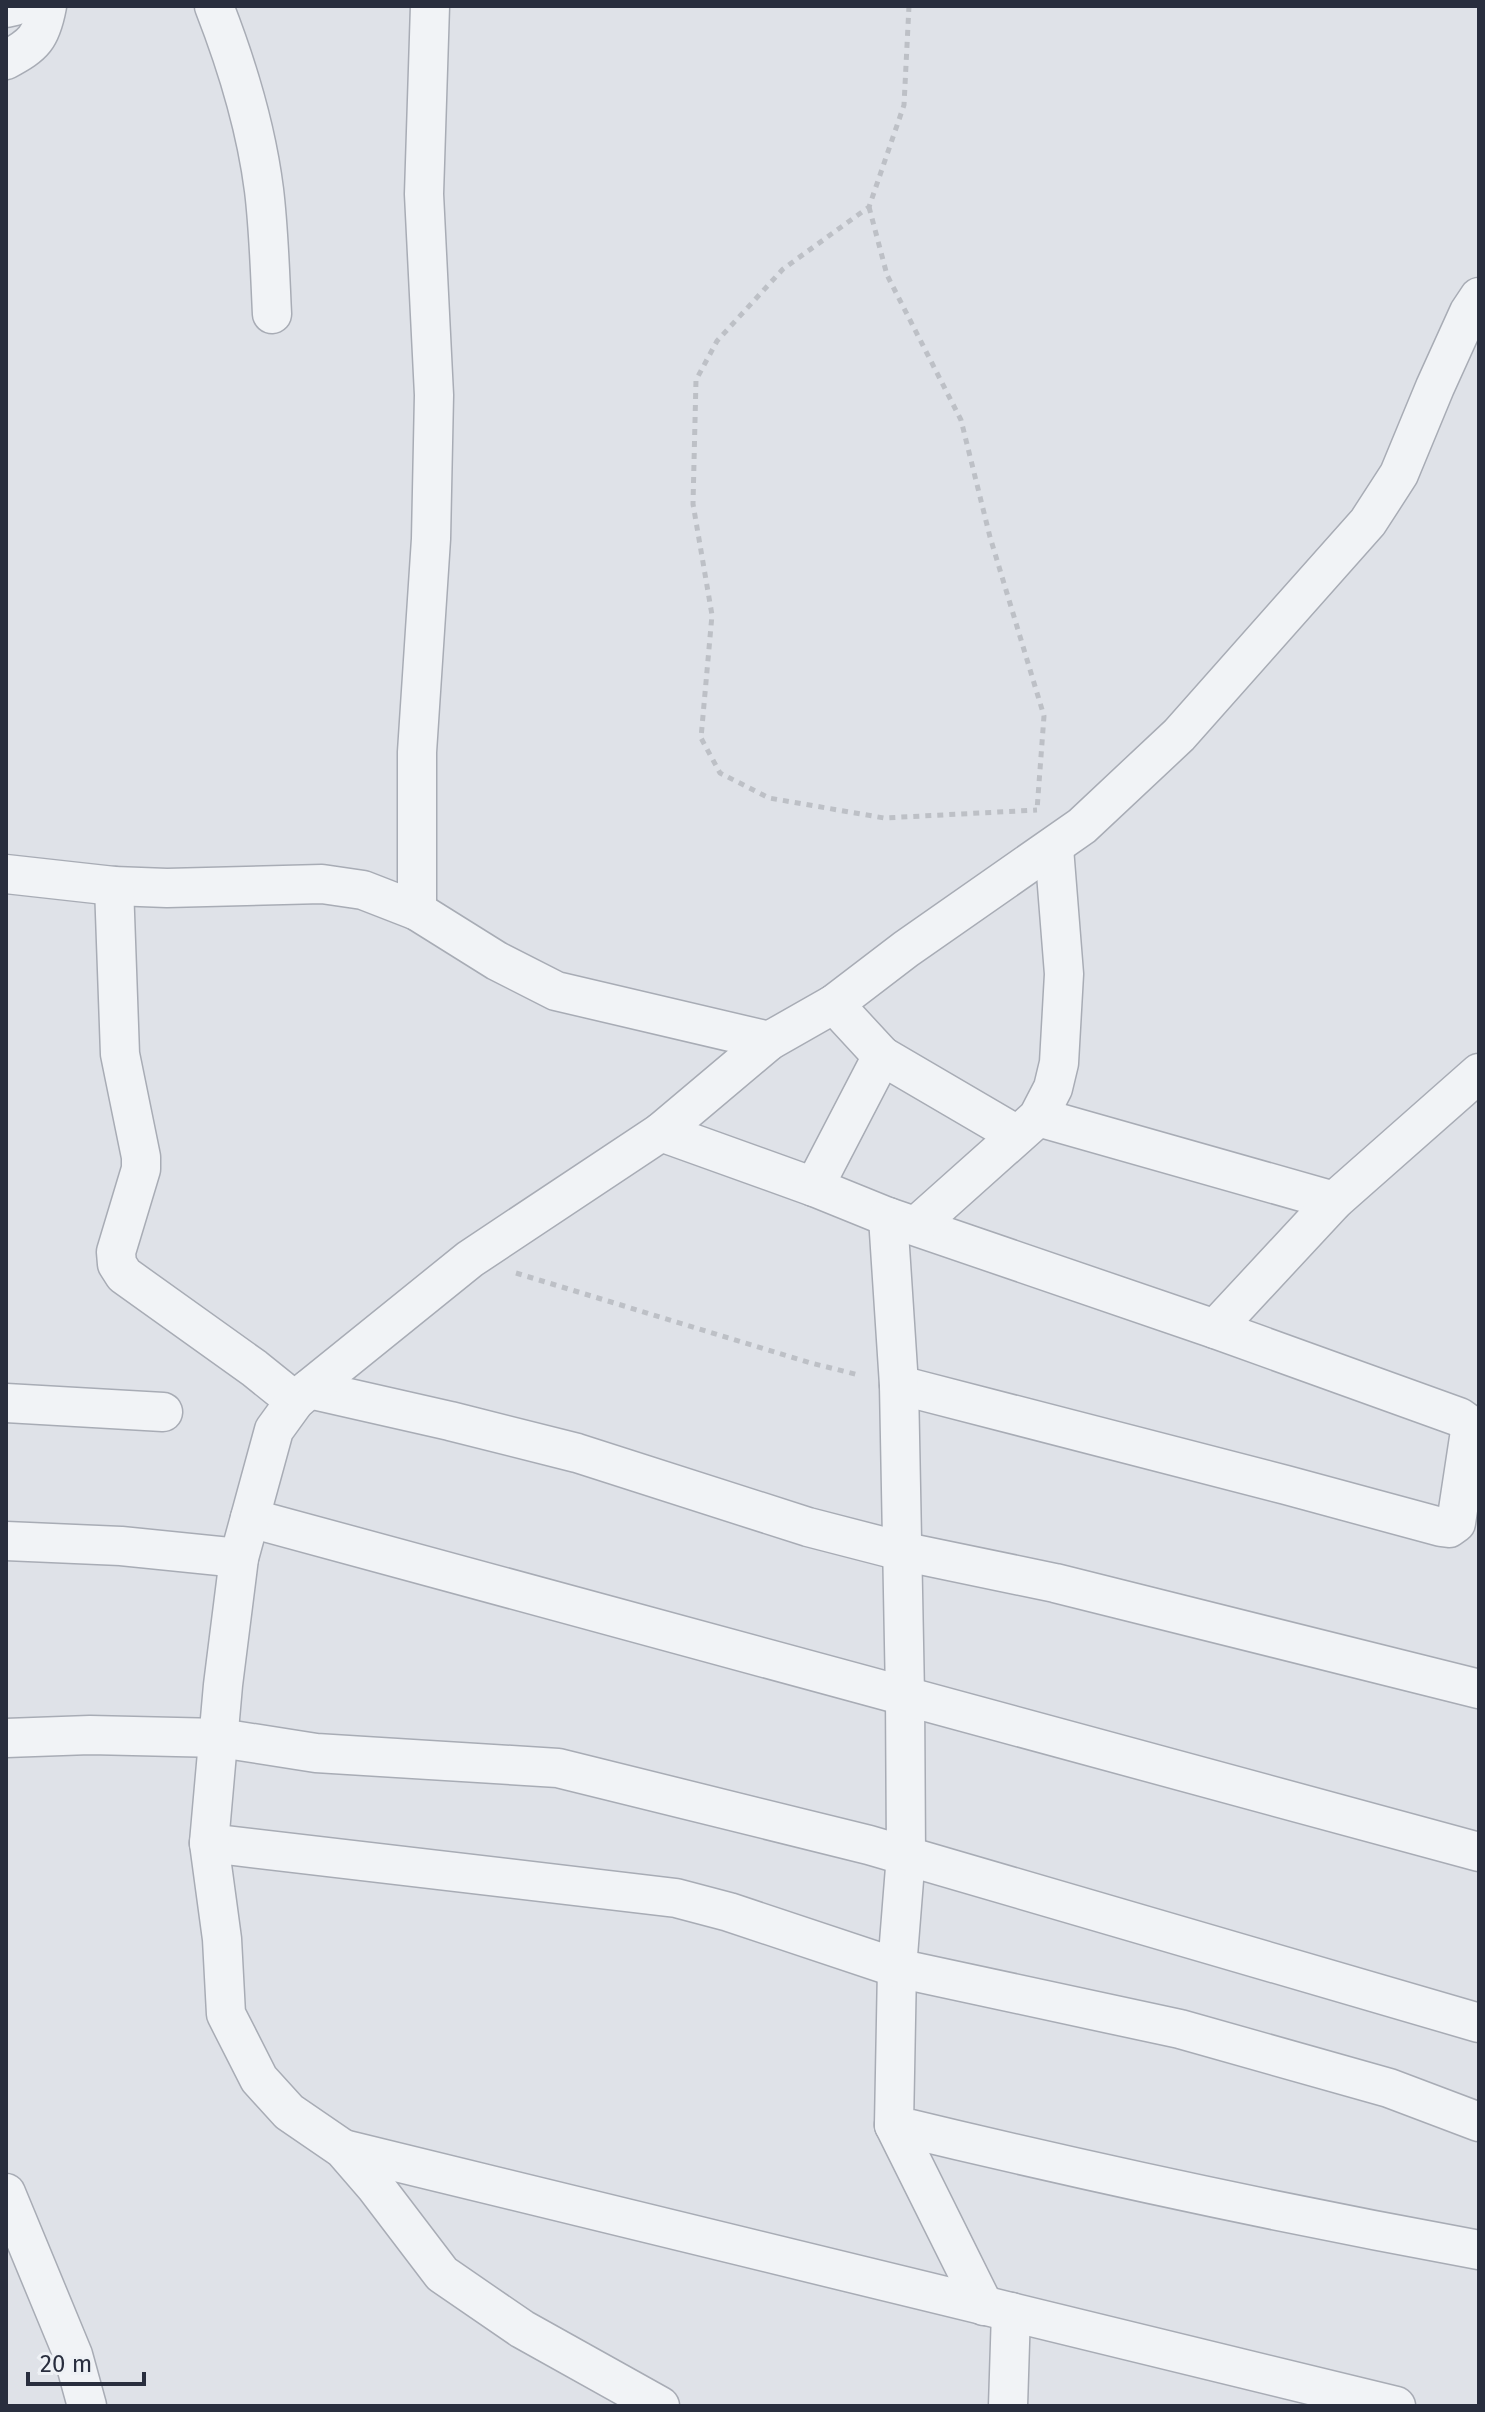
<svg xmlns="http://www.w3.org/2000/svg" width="1485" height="2412" font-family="'Fira Sans',sans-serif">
  <rect width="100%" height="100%" fill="#dfe2e8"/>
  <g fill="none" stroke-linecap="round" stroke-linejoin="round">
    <defs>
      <g id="minor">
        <path d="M214 6C237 65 256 127 264 190 269 231 270 273 272 314"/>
        <polyline points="6,8 15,6"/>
        <path d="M6 60C34 45 41 38 47 6"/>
        <polyline points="6,874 114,886 167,888 322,884 363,890 417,911 497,961 556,991 769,1041"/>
        <polyline points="114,886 120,1054 141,1157 141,1169 116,1252 117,1264 124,1275 254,1368 295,1401"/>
        <polyline points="417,911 417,752 431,539 434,395 424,194 430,6"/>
        <polyline points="882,1056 1017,1135"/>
        <polyline points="1038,1117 1334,1201"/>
        <polyline points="661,1132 814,1187 888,1217 1215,1329 1459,1417 1466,1422 1470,1431 1456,1523 1449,1528 1441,1527 1286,1485 899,1385"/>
        <polyline points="814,1187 882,1056 834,1004"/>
        <path d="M888 1217 899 1385 905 1695 906 1855 897 1968 894 2125C1088 2172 1283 2214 1479 2250"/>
        <polyline points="916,1226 1038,1117 1053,1088 1059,1063 1064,974 1054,848"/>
        <polyline points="1215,1329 1334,1201 1479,1073"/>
        <polyline points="309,1389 450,1421 577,1453 808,1527 901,1551 1055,1583 1479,1689"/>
        <polyline points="6,1403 163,1412"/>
        <polyline points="250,1518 1479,1852"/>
        <polyline points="6,1541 121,1546 239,1558"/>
        <polyline points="6,1738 90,1735 220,1738 316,1753 558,1768 869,1845 1479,2023"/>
        <polyline points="209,1843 676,1898 729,1912 897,1968 1180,2029 1389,2088 1479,2122"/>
        <polyline points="894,2125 984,2306"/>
        <polyline points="343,2149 1396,2406"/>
        <polyline points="6,2193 73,2355 87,2406"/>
        <polyline points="660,2406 522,2329 442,2274 375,2186 343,2149 289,2112 259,2079 226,2014 222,1939 209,1843 223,1685 239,1558 274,1430 295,1401 309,1389 470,1259 661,1132 769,1041 834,1004 906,949 1082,826 1179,735 1368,522 1399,474 1435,387 1469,312 1479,297"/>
        <polyline points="1008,2406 1011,2312"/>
      </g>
    </defs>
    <use href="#minor" stroke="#a8acb5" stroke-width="41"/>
    <g stroke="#bdc0c6" stroke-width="5" stroke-dasharray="6 6" stroke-linecap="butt">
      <polyline points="909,6 904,105 869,207 783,269 717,341 696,380 693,504 712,615 701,738 720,773 769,798 884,818 1037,810"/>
      <polyline points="869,207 887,275 961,420 990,537 1044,716 1037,810"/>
      <polyline points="516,1273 811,1363 859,1375"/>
    </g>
    <use href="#minor" stroke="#f1f3f6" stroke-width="38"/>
  </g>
  <rect width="1485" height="2412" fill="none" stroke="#292e3e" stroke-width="16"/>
  <path d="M28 2372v12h116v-12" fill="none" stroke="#292e3e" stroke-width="4"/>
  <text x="40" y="2372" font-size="24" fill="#292e3e" stroke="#eef1f5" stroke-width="6" paint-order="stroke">20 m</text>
</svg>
